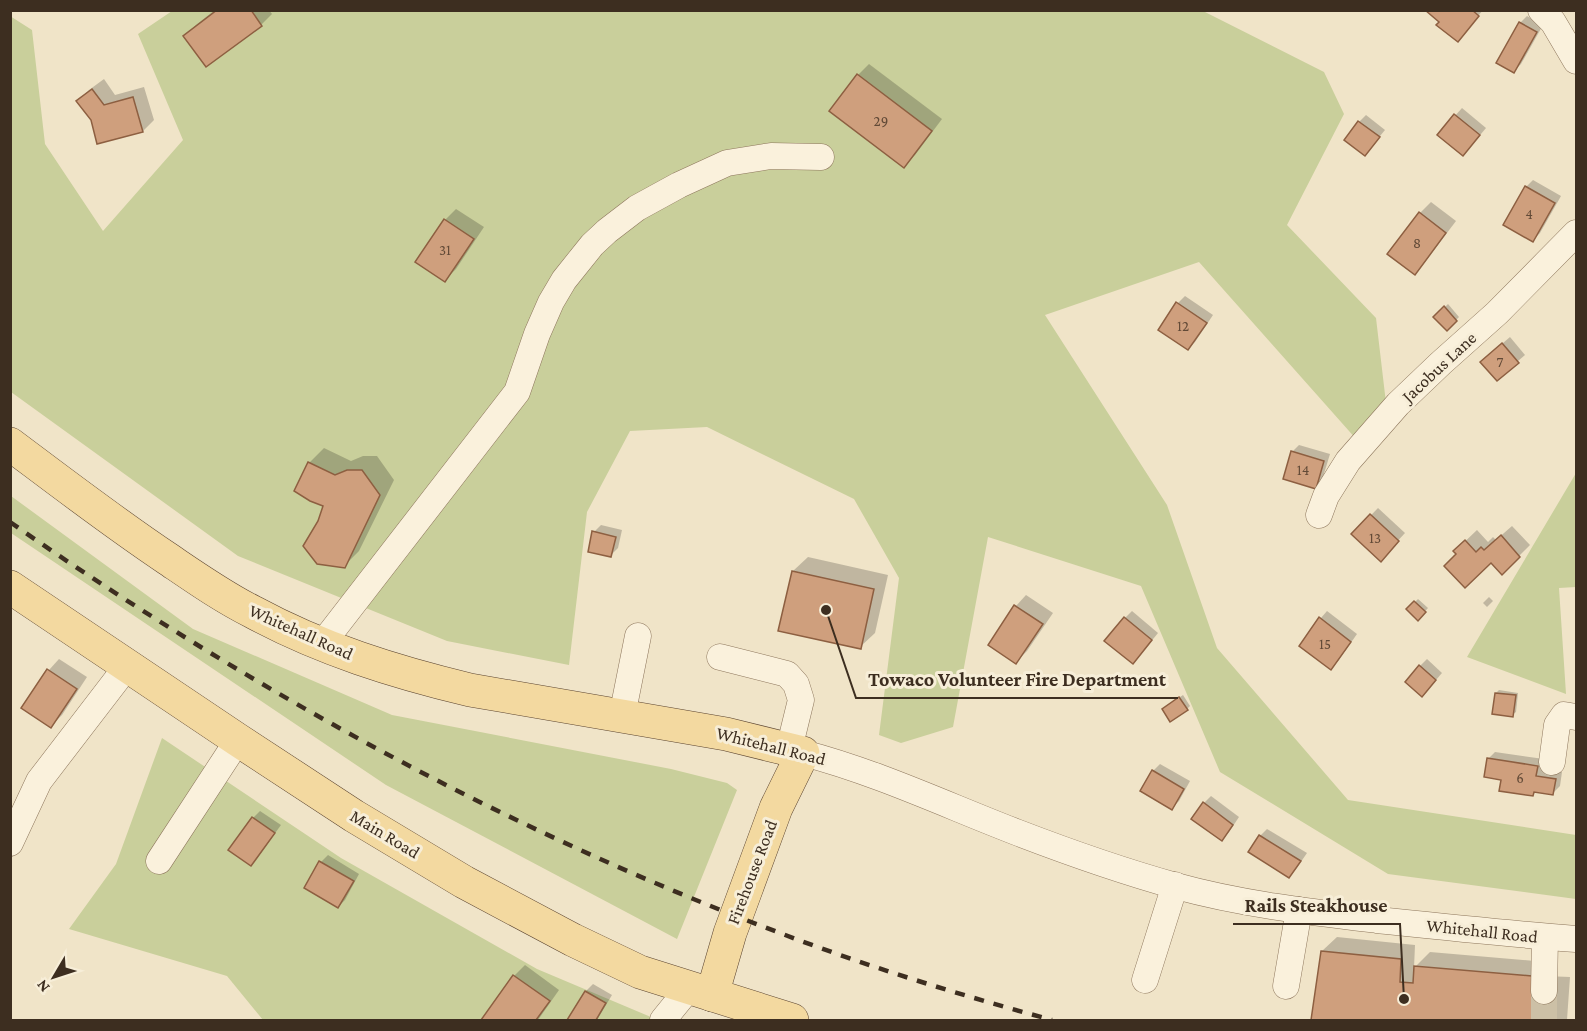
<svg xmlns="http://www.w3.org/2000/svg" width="1587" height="1031" font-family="'Crimson Pro',serif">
  <rect width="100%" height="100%" fill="#f0e4c8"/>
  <g fill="#c9cf9b">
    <polygon points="172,11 1203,11 1324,72 1344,114 1287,225 1376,318 1386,403 1357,440 1199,262 1045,315 1167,505 1217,648 1348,800 1576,835 1576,899 1388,874 1220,772 1141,586 988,537 953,727 901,743 879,735 899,578 854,499 707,427 630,431 587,512 569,665 447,641 238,556 11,392 10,16 32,30 45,144 103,231 183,140 138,34"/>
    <polygon points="1576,473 1576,587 1559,588 1566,694 1467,657"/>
    <polygon points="11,496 193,629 392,715 671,769 727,783 737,790 677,939 386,785 11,533"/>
    <polygon points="162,738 341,858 537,969 658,1020 263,1020 227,976 69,929 116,864"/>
  </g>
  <g fill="#0003">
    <polygon points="215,10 269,10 272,14 261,25 207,65 185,36 196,25"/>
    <polygon points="1428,10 1483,10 1464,33"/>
    <polygon points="1527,16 1543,25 1521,64 1514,71 1520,23"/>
    <polygon points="869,64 942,119 915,155 904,166 858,75"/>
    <polygon points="104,79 115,95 144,87 154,120 143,131 98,142 92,120 78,101 89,90"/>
    <polygon points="1462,108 1486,128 1470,147 1439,134"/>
    <polygon points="1366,115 1385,130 1365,154 1359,122"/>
    <polygon points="1533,180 1561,196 1540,233 1533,240 1505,224 1526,187"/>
    <polygon points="1431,202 1456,221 1425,262 1414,273 1420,213"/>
    <polygon points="456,209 484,227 456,269 445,280 417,261 445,220"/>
    <polygon points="1185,296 1213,315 1195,342 1188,349 1160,329 1178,303"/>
    <polygon points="1448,304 1459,317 1447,329 1435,317"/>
    <polygon points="1510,337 1525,355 1497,379 1489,355"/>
    <polygon points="1299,445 1330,454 1322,480 1315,487 1292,452"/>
    <polygon points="324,448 351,461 363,456 377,456 394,480 359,551 344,566 319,521 325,505 296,490 310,462"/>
    <polygon points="1378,508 1405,533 1381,559 1353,534"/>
    <polygon points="601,525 622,530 618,548 611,555 594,532"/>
    <polygon points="1512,526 1530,545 1502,573 1491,561 1458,554 1455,551 1477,530 1488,542 1493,537 1496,540"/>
    <polygon points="808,557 888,575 875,633 860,647 793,571"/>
    <polygon points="1026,595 1053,613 1027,651 1016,662 1016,606"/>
    <polygon points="1489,597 1493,601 1487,607 1483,603"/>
    <polygon points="1418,599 1428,608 1418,619 1408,609"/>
    <polygon points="1132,611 1158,633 1140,655 1125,618"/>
    <polygon points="1327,611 1357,634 1338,661 1331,668 1321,618"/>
    <polygon points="59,659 87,677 62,715 51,726 23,708 49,670"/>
    <polygon points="1427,659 1442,673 1429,688 1420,666"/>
    <polygon points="1499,690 1518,693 1516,712 1512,715 1496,693"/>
    <polygon points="1183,695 1190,706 1187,709 1167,706"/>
    <polygon points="1495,752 1544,759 1542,769 1562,772 1560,786 1552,794 1536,791 1533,795 1503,778 1488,759"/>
    <polygon points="1160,764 1190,781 1179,801 1172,808 1153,771"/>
    <polygon points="1211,796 1239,817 1229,832 1222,839 1204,803"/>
    <polygon points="260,811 281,825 257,858 250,864 230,850 253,818"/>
    <polygon points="1267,829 1307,853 1296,869 1289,876 1250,852 1260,836"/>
    <polygon points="328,855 359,874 345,900 338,907 321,862"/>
    <polygon points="1337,937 1415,945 1414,968 1430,952 1546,962 1545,976 1570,977 1567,1020 1312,1020 1322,951"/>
    <polygon points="525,965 559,990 538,1020 483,1020 514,976"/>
    <polygon points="593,984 612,995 597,1020 569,1020 586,991"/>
  </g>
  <g fill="#cf9f7d" stroke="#8d5f41" stroke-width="1.5">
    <polygon points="217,10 251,10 262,26 206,67 183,36"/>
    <polygon points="1425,10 1472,10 1479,16 1458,42 1436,25 1439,22"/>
    <polygon points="1519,22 1537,32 1514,73 1496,63"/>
    <polygon points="857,74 932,131 904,168 829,111"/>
    <polygon points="92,89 104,105 133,97 143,132 97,144 91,120 76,101"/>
    <polygon points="1454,114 1480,135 1463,156 1437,135"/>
    <polygon points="1358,121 1380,137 1365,156 1344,140"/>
    <polygon points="1525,186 1555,203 1533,242 1503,225"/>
    <polygon points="1419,212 1446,233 1415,275 1387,254"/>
    <polygon points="444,219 474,239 445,282 415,262"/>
    <polygon points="1176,302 1207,323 1188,350 1158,330"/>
    <polygon points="1444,306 1457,321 1447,331 1433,317"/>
    <polygon points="1502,343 1519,363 1497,381 1480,362"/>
    <polygon points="1291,451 1324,461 1316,489 1283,479"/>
    <polygon points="308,462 335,475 347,470 362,470 380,495 345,568 317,564 303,546 318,521 323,506 310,501 294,491"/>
    <polygon points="1370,514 1399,541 1381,562 1351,534"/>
    <polygon points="592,531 616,537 611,557 588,552"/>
    <polygon points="1501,535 1520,557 1502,575 1491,563 1465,588 1444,566 1456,554 1453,551 1465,540 1476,552 1481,547 1484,550"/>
    <polygon points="792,571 874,589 861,649 778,631"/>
    <polygon points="1414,601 1426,612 1418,621 1406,609"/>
    <polygon points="1014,605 1043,624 1016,664 988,645"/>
    <polygon points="1124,617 1152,640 1133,664 1104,641"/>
    <polygon points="1319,617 1351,642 1331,670 1299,646"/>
    <polygon points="1419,665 1436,680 1422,697 1405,682"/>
    <polygon points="47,669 77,689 51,728 21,708"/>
    <polygon points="1495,693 1516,695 1513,717 1492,714"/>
    <polygon points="1179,697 1188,710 1170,722 1162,709"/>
    <polygon points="1487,758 1538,766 1536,776 1556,779 1553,795 1534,792 1533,796 1499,791 1501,780 1484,777"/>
    <polygon points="1152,770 1184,789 1172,810 1140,791"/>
    <polygon points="1203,802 1233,825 1222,841 1191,819"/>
    <polygon points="252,817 275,833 251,866 228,850"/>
    <polygon points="1259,835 1301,861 1289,878 1248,852"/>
    <polygon points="319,861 354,881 338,908 304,888"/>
    <polygon points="1321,951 1401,959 1400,982 1413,983 1414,966 1532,976 1556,991 1554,1020 1311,1020"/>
    <polygon points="513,975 550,1001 536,1020 481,1020"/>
    <polygon points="585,991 606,1003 596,1020 567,1020"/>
  </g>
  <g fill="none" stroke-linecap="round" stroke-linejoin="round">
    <polyline stroke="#ccc0a6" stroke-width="26" stroke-dasharray="26 13" stroke-linecap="butt" points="1544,1020 1544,991"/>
    <defs>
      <g id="minor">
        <polyline points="1541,10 1553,22 1576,61"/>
        <polyline points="1319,515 1326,496 1348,461 1398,404 1441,363 1497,313 1576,233"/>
        <polyline points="322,644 517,392 537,334 551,302 564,280 592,245 607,231 637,208 679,185 727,163 771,156 821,157"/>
        <polyline points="720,657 787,674 796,684 801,700 789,749"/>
        <polyline points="622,716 638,636"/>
        <path d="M803 753C876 772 946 805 1016 832 1068 852 1122 871 1176 886 1241 904 1310 912 1377 920 1444 927 1510 934 1576 939"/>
        <polyline points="1552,762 1557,725 1564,715 1576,717"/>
        <polyline points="10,843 39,781 128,665"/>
        <polyline points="159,861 238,740"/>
        <polyline points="1145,980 1175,885"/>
        <polyline points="1286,986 1299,910"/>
        <polyline points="1544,991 1545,937"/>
        <polyline points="663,1020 689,988"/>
      </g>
      <g id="major">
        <path d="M10 444C62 483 114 523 168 559 196 578 223 597 253 612 321 649 395 672 470 690L726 734 803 753 776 808 730 933 712 995"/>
        <polyline points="10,587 238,740 354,816 464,882 573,940 640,972 792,1020"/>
      </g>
    </defs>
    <use href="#minor" stroke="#8d765c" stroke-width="27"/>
    <use href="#major" stroke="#5b4430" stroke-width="34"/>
    <use href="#minor" stroke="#faf1dc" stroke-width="26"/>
    <use href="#major" stroke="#f3d9a0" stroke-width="33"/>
    <path stroke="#3d2e20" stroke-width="4.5" stroke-dasharray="10 10" stroke-linecap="butt" d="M10 522C248 688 508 831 780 933 869 967 960 995 1052 1020"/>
  </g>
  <g text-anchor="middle" stroke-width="6" stroke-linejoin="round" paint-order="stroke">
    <g font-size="15" fill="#624a37">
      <text x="881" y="126">29</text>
      <text x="1529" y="219">4</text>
      <text x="1417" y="248">8</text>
      <text x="445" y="255">31</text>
      <text x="1183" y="331">12</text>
      <text x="1500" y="367">7</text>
      <text x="1303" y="475">14</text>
      <text x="1375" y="543">13</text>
      <text x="1325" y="649">15</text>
      <text x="1520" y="783">6</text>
    </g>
    <g font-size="18" fill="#3d2e20" stroke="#f7eed8">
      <text transform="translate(1439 367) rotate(-43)" y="6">Jacobus Lane</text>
      <text transform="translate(301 632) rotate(24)" y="6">Whitehall Road</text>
      <text transform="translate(771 746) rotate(14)" y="6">Whitehall Road</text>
      <text transform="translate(385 834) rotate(31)" y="6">Main Road</text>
      <text transform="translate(752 872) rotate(-69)" y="6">Firehouse Road</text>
      <text transform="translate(1482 931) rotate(6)" y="6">Whitehall Road</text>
    </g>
  </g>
  <path fill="none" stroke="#3d2e20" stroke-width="2" d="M826 610L856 698H1178M1404 999L1400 924H1233"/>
  <g fill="#3d2e20" stroke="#f7eed8" stroke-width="2">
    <circle cx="826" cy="610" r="6"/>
    <circle cx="1404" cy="999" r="6"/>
  </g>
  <g font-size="20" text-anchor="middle" font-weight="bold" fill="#3d2e20" stroke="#f7eed8" stroke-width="6" stroke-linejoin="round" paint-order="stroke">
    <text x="1017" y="686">Towaco Volunteer Fire Department</text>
    <text x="1316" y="912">Rails Steakhouse</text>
  </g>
  <rect width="1587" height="1031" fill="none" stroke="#3d2e20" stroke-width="24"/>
  <g transform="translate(54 977) rotate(231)" stroke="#f7eed8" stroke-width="4.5" paint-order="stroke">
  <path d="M0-4.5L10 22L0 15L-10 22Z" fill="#3d2e20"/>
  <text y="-9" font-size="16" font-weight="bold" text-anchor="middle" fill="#3d2e20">N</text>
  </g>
</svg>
